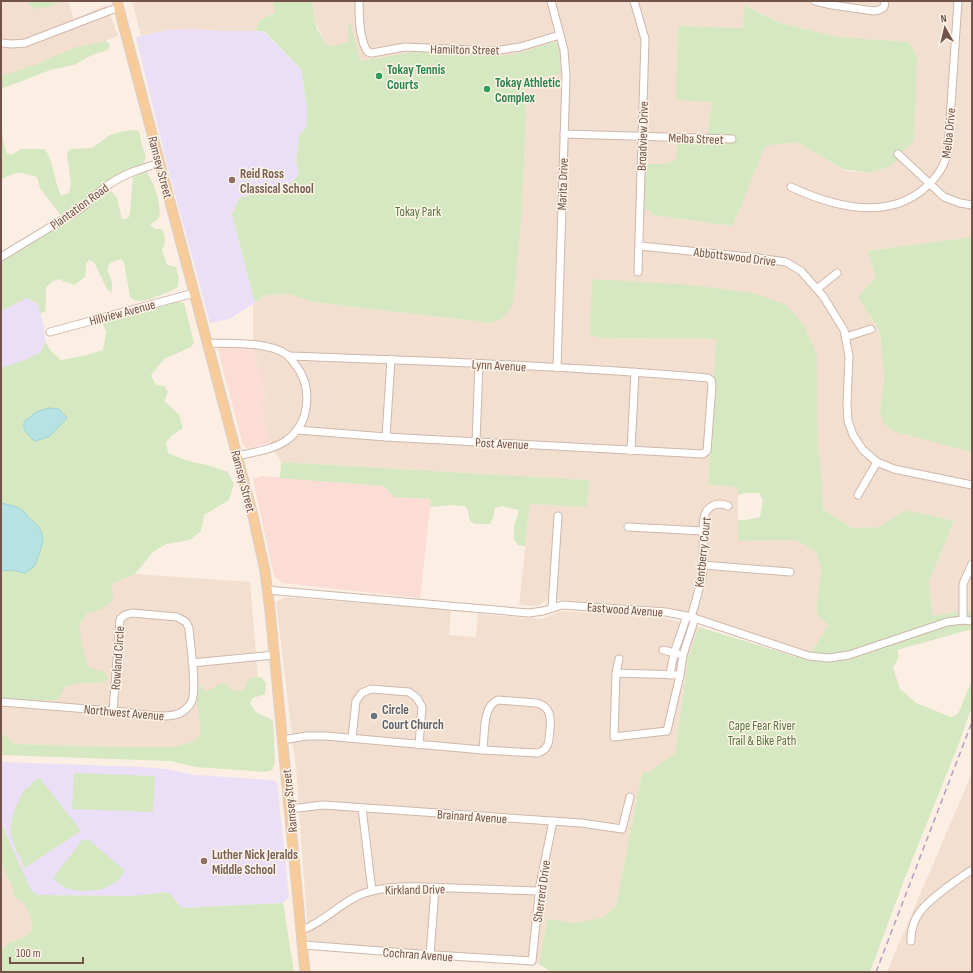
<svg xmlns="http://www.w3.org/2000/svg" width="973" height="973" font-family="'Sofia Sans Condensed',sans-serif">
  <rect width="100%" height="100%" fill="#fbeee2"/>
  <g fill="#f3dfd0" fill-rule="evenodd">
    <polygon points="1,1 26,1 27,2 52,6 60,1 68,1 74,19 106,5 118,36 1,82"/>
    <polygon points="132,1 272,1 275,13 258,21 256,31 220,31 193,29 167,30 141,36"/>
    <path d="M312 1H972V237L867 251 876 277 870 318 880 332 884 379 880 413 895 432 972 452V612H954L933 616 929 581 954 521 906 510 879 527 852 528 823 509 822 480 804 325 590 335 599 338 716 339 708 485 738 487V541L796 540 816 552 821 569 816 613 828 625 812 652 803 650 672 608 548 599 538 606 519 605 530 504 587 507 589 480 281 462 270 443 259 402 266 400 253 348V305L265 295 288 294 313 302 491 323 503 318 522 210 526 113 524 80 557 41 512 55 413 52 360 61 326 44 316 24ZM745 5 780 23 838 37 910 42 869 173 846 171 797 142 764 146 733 226 652 215 648 210 638 164H665L676 160 707 135 712 102 678 26 743 28Z"/>
    <polygon points="135,574 250,582 258,677 250,678 243,691 204,692 201,687 201,733 194,741 175,747 122,747 15,744 1,741 1,672 79,625 87,613 112,584"/>
    <polygon points="285,597 451,610 449,635 476,637 478,614 543,619 559,611 602,613 665,618 699,627 688,658 675,753 647,774 642,772 616,906 604,917 575,923 547,919 539,964 309,949 296,768 276,602"/>
    <polygon points="972,773 972,972 887,972"/>
    <polygon points="1,850 31,916 32,931 24,938 10,942 1,949"/>
  </g>
  <g fill="#fbddd5">
    <polygon points="222,346 253,348 266,400 259,402 270,443 248,449 243,445 218,350"/>
    <polygon points="262,476 384,486 394,497 431,499 420,598 282,583 274,576 253,479"/>
  </g>
  <g fill="#ebdff7">
    <polygon points="193,29 220,31 263,31 301,69 307,108 306,128 299,135 296,161 299,174 288,186 239,198 232,215 255,303 229,319 210,323 167,164 136,37 167,30"/>
    <polygon points="27,298 38,304 44,327 45,341 41,352 25,360 1,368 1,311"/>
    <polygon points="1,762 142,767 166,769 195,775 272,780 277,782 289,897 283,903 182,908 170,894 166,892 132,896 38,895 31,891 1,823"/>
  </g>
  <g fill="#d5e8c1">
    <polygon points="26,1 60,1 52,6 34,9"/>
    <polygon points="272,1 312,1 316,27 326,44 333,46 349,42 348,23 351,25 360,61 413,52 512,55 558,41 561,74 524,80 526,113 522,210 514,296 513,305 503,318 491,323 313,302 288,294 265,295 255,303 232,215 239,198 288,186 299,174 296,161 299,135 306,128 307,108 301,69 264,31 256,31 258,21 275,13"/>
    <polygon points="744,5 780,23 838,37 909,42 917,57 914,140 891,166 869,173 843,169 797,142 765,146 733,226 652,215 648,210 637,206 638,164 665,164 676,160 678,133 707,135 712,102 676,100 678,26 743,28"/>
    <polygon points="105,41 110,44 108,50 92,55 74,65 50,70 1,89 1,76 37,64 76,47"/>
    <path d="M1 125 4 144 7 154 11 155 21 149H45C54 163 54 181 61 196L69 193 71 183 67 155 68 151 71 149 92 148 110 135 119 132 134 130 139 131 142 145 146 157 144 163 130 170 62 217 40 188 37 177C17 172 19 170 1 180Z"/>
    <path d="M146 172C153 178 164 211 158 219 156 221 152 223 150 224L155 229H161C166 236 166 242 162 250L167 265 176 267 179 279 177 288C168 292 148 301 139 301 135 301 132 299 130 297L124 262 121 259 110 263 107 270C111 278 114 285 111 293L107 289 94 262 89 260 86 263 85 277 74 285 65 282 59 279 53 281 46 287V303L45 312 40 313 38 304 27 298 1 311V261L88 207 103 192 111 191 117 198 122 219H126L129 217 130 212 133 177 141 173Z"/>
    <polygon points="972,237 972,452 895,432 884,424 880,413 884,379 880,332 858,297 876,277 867,251"/>
    <polygon points="592,279 692,285 753,293 785,304 804,325 817,354 818,445 822,480 823,509 852,528 879,527 906,510 954,521 929,581 933,616 954,612 972,612 972,629 897,650 899,657 893,668 900,689 916,703 951,717 958,714 972,680 972,706 959,743 904,880 870,972 551,972 539,964 547,919 575,923 604,917 616,906 642,772 648,773 675,753 688,658 699,627 796,657 803,650 812,651 828,625 816,613 821,569 816,552 796,540 738,541 738,520 745,520 760,517 763,501 759,493 745,493 738,495 737,487 708,485 716,339 599,338 590,335"/>
    <polygon points="176,302 184,303 194,343 191,347 164,359 151,375 156,385 164,386 168,392 164,401 179,415 183,428 171,436 166,443 168,453 188,461 207,465 228,472 234,484 229,500 204,515 201,531 190,540 166,544 153,552 135,574 112,584 113,600 101,610 87,613 79,625 84,656 89,668 104,671 108,679 102,683 78,683 66,686 57,700 40,701 1,698 1,368 25,360 41,352 45,341 50,350 61,360 83,356 103,350 106,332 102,322"/>
    <polygon points="281,462 589,480 587,507 530,504 525,546 518,545 514,540 514,527 519,510 502,506 495,508 493,518 490,524 475,524 470,521 468,511 465,506 452,505 430,507 431,499 394,497 384,486 280,478"/>
    <path d="M258 677 262 678 266 683 265 694 253 698 250 703C257 718 262 712 273 721L275 764 272 770 265 772 196 767 170 761 1 755V733L15 744 122 747H175L194 741 201 733C200 717 195 703 198 687L201 686 205 692C213 689 216 685 224 683L228 685 231 690 243 691 250 678Z"/>
    <polygon points="74,773 155,776 153,812 72,809"/>
    <polygon points="39,777 81,831 25,868 17,852 10,833 13,814 22,793"/>
    <polygon points="1,823 31,890 38,895 132,896 166,892 170,894 182,908 283,903 294,972 1,972 1,949 10,942 24,938 32,930 31,916 24,904 14,896 12,886 1,863"/>
    <polygon points="88,839 125,871 117,882 100,890 79,891 63,887 53,878 82,840"/>
  </g>
  <g fill="#b7e2e4" stroke="#9ed3d5">
    <polygon points="49,408 59,409 67,418 50,436 36,441 32,439 24,429 24,422 36,412"/>
    <path d="M1 503C8 505 19 506 24 512 26 514 27 517 30 519 50 533 42 545 35 565L32 568 25 573 12 570 1 571Z"/>
  </g>
  <g fill="none" stroke-linecap="round" stroke-linejoin="round">
    <defs>
      <g id="minor">
        <path d="M359 1C359 15 359 41 368 52L372 53 405 47 493 51 520 47 560 35"/>
        <polyline points="551,1 564,50 566,76 557,368"/>
        <polyline points="634,1 645,39 638,272"/>
        <polyline points="815,1 832,5 874,11 879,10 884,7 885,1"/>
        <polyline points="1,43 12,44 25,43 119,7"/>
        <polyline points="564,134 732,139"/>
        <polyline points="898,154 944,197 960,203 972,205"/>
        <path d="M791 187C834 207 889 222 927 186 939 175 945 165 948 149L958 1"/>
        <polyline points="640,246 759,258 786,262 801,271 823,296 844,330 849,356 847,403 848,421 853,435 863,450 877,462 894,469 972,485"/>
        <path d="M1 257 80 209C91 201 100 190 111 183 126 173 143 168 160 163"/>
        <polyline points="817,289 837,273"/>
        <polyline points="50,332 194,293"/>
        <polyline points="846,337 871,329"/>
        <path d="M207 343C231 344 265 341 286 354 289 356 292 360 294 363 313 385 311 422 287 440 273 450 254 452 237 456"/>
        <path d="M288 356C428 361 568 366 708 378L711 380 712 385 707 451 703 454 386 437 297 430"/>
        <polyline points="386,437 391,359"/>
        <polyline points="476,442 479,364"/>
        <polyline points="631,451 635,372"/>
        <polyline points="858,495 877,462"/>
        <polyline points="628,527 703,531"/>
        <polyline points="703,565 790,572"/>
        <polyline points="267,590 529,613 543,611 562,605 666,612 691,617 809,656 829,658 849,655 947,622 963,620 972,621"/>
        <polyline points="552,607 558,516"/>
        <path d="M691 617C696 601 700 587 703 571 705 557 700 522 706 512 711 504 720 502 728 506"/>
        <polyline points="963,620 963,584 972,564"/>
        <polyline points="663,650 678,654"/>
        <polyline points="192,663 274,655"/>
        <polyline points="616,673 680,675 667,731 614,737 616,673 619,659"/>
        <polyline points="670,675 674,653 687,616"/>
        <polyline points="680,675 683,655 695,618"/>
        <path d="M498 700 536 703C551 706 551 718 550 730 549 735 550 741 547 746 545 750 541 752 537 753L483 750C485 735 482 706 498 700Z"/>
        <path d="M1 702C43 705 84 709 125 712 140 714 161 718 174 715 181 714 187 709 191 703 198 690 190 644 189 628L186 622 177 617 132 613 125 615 120 619 113 711"/>
        <polyline points="352,738 356,701 362,693 371,689 409,692 417,698 422,707 419,745"/>
        <polyline points="283,740 306,736 326,736 483,750"/>
        <polyline points="362,808 372,891"/>
        <polyline points="290,809 323,805 581,823 622,829 630,797"/>
        <path d="M302 930C325 922 339 903 362 894 390 884 424 887 453 888 482 889 510 890 539 891"/>
        <path d="M911 941C910 915 928 902 946 888 955 882 963 875 972 870"/>
        <polyline points="304,945 419,954 532,961 540,885 553,821"/>
        <polyline points="430,955 435,888"/>
      </g>
      <polyline id="major" points="117,1 253,516 265,571 270,611 305,972"/>
    </defs>
    <use href="#minor" stroke="#ceb7ac" stroke-width="9"/>
    <use href="#major" stroke="#d8cfcc" stroke-width="11"/>
    <use href="#minor" stroke="#fff" stroke-width="7"/>
    <use href="#major" stroke="#f8cb9b" stroke-width="9"/>
    <polyline stroke="#b0a1c4" stroke-width="1.5" stroke-dasharray="6 4" stroke-linecap="butt" points="876,972 972,722"/>
  </g>
  <g fill="#2e9e5b" stroke="#fef3e7" stroke-width="1.5">
    <circle cx="379" cy="76" r="4"/>
    <circle cx="487" cy="89" r="4"/>
  </g>
  <g fill="#8d6e63" stroke="#fef3e7" stroke-width="1.5">
    <circle cx="232" cy="180" r="4"/>
    <circle cx="204" cy="861" r="4"/>
  </g>
  <circle fill="#6b7280" stroke="#fef3e7" stroke-width="1.5" cx="374" cy="716" r="4"/>
  <g text-anchor="middle" stroke-width="3" stroke-linejoin="round" paint-order="stroke">
    <g font-size="13" fill="#725349" stroke="#fef3e7">
      <text transform="translate(465 49) rotate(1)" y="5">Hamilton Street</text>
      <text transform="translate(948 133) rotate(-84)" y="5">Melba Drive</text>
      <text transform="translate(642 136) rotate(-88)" y="5">Broadview Drive</text>
      <text transform="translate(696 138) rotate(2)" y="5">Melba Street</text>
      <text transform="translate(161 167) rotate(75)" y="5">Ramsey Street</text>
      <text transform="translate(562 184) rotate(-88)" y="5">Marita Drive</text>
      <text transform="translate(79 206) rotate(-36)" y="5">Plantation Road</text>
      <text transform="translate(735 256) rotate(7)" y="5">Abbottswood Drive</text>
      <text transform="translate(122 312) rotate(-15)" y="5">Hillview Avenue</text>
      <text transform="translate(499 365) rotate(3)" y="5">Lynn Avenue</text>
      <text transform="translate(502 443) rotate(3)" y="5">Post Avenue</text>
      <text transform="translate(244 481) rotate(75)" y="5">Ramsey Street</text>
      <text transform="translate(702 552) rotate(-84)" y="5">Kentberry Court</text>
      <text transform="translate(625 609) rotate(4)" y="5">Eastwood Avenue</text>
      <text transform="translate(117 658) rotate(-86)" y="5">Rowland Circle</text>
      <text transform="translate(124 712) rotate(5)" y="5">Northwest Avenue</text>
      <text transform="translate(289 801) rotate(-96)" y="5">Ramsey Street</text>
      <text transform="translate(472 816) rotate(4)" y="5">Brainard Avenue</text>
      <text transform="translate(415 889) rotate(-1)" y="5">Kirkland Drive</text>
      <text transform="translate(541 891) rotate(-82)" y="5">Sherrerd Drive</text>
      <text transform="translate(418 954) rotate(4)" y="5">Cochran Avenue</text>
    </g>
    <g font-size="13" font-weight="bold" fill="#27864d" stroke="#fef3e7" text-anchor="start">
      <text x="387" y="74">Tokay Tennis<tspan x="387" dy="15">Courts</tspan></text>
      <text x="495" y="87">Tokay Athletic<tspan x="495" dy="15">Complex</tspan></text>
    </g>
    <g font-size="13" font-weight="bold" fill="#785e54" stroke="#fef3e7" text-anchor="start">
      <text x="240" y="178">Reid Ross<tspan x="240" dy="15">Classical School</tspan></text>
      <text x="212" y="859">Luther Nick Jeralds<tspan x="212" dy="15">Middle School</tspan></text>
    </g>
    <g font-size="13" fill="#577842" stroke="#fef3e7">
      <text x="418" y="216">Tokay Park</text>
      <text x="762" y="730">Cape Fear River<tspan x="762" dy="15">Trail &amp; Bike Path</tspan></text>
    </g>
    <g font-size="13" font-weight="bold" fill="#5b616d" stroke="#fef3e7" text-anchor="start">
      <text x="382" y="714">Circle<tspan x="382" dy="15">Court Church</tspan></text>
    </g>
  </g>
  <rect width="973" height="973" fill="none" stroke="#725349" stroke-width="4"/>
  <g transform="translate(945 28) rotate(352)" stroke="#fef3e7" stroke-width="3" paint-order="stroke">
  <path d="M0-3L7 15L0 10L-7 15Z" fill="#725349"/>
  <text y="-6" font-size="11" font-weight="bold" text-anchor="middle" fill="#725349">N</text>
  </g>
  <path d="M10 957v6h73v-6" fill="none" stroke="#725349" stroke-width="2"/>
  <text x="16" y="957" font-size="12" fill="#725349" stroke="#fef3e7" stroke-width="3" paint-order="stroke">100 m</text>
</svg>
